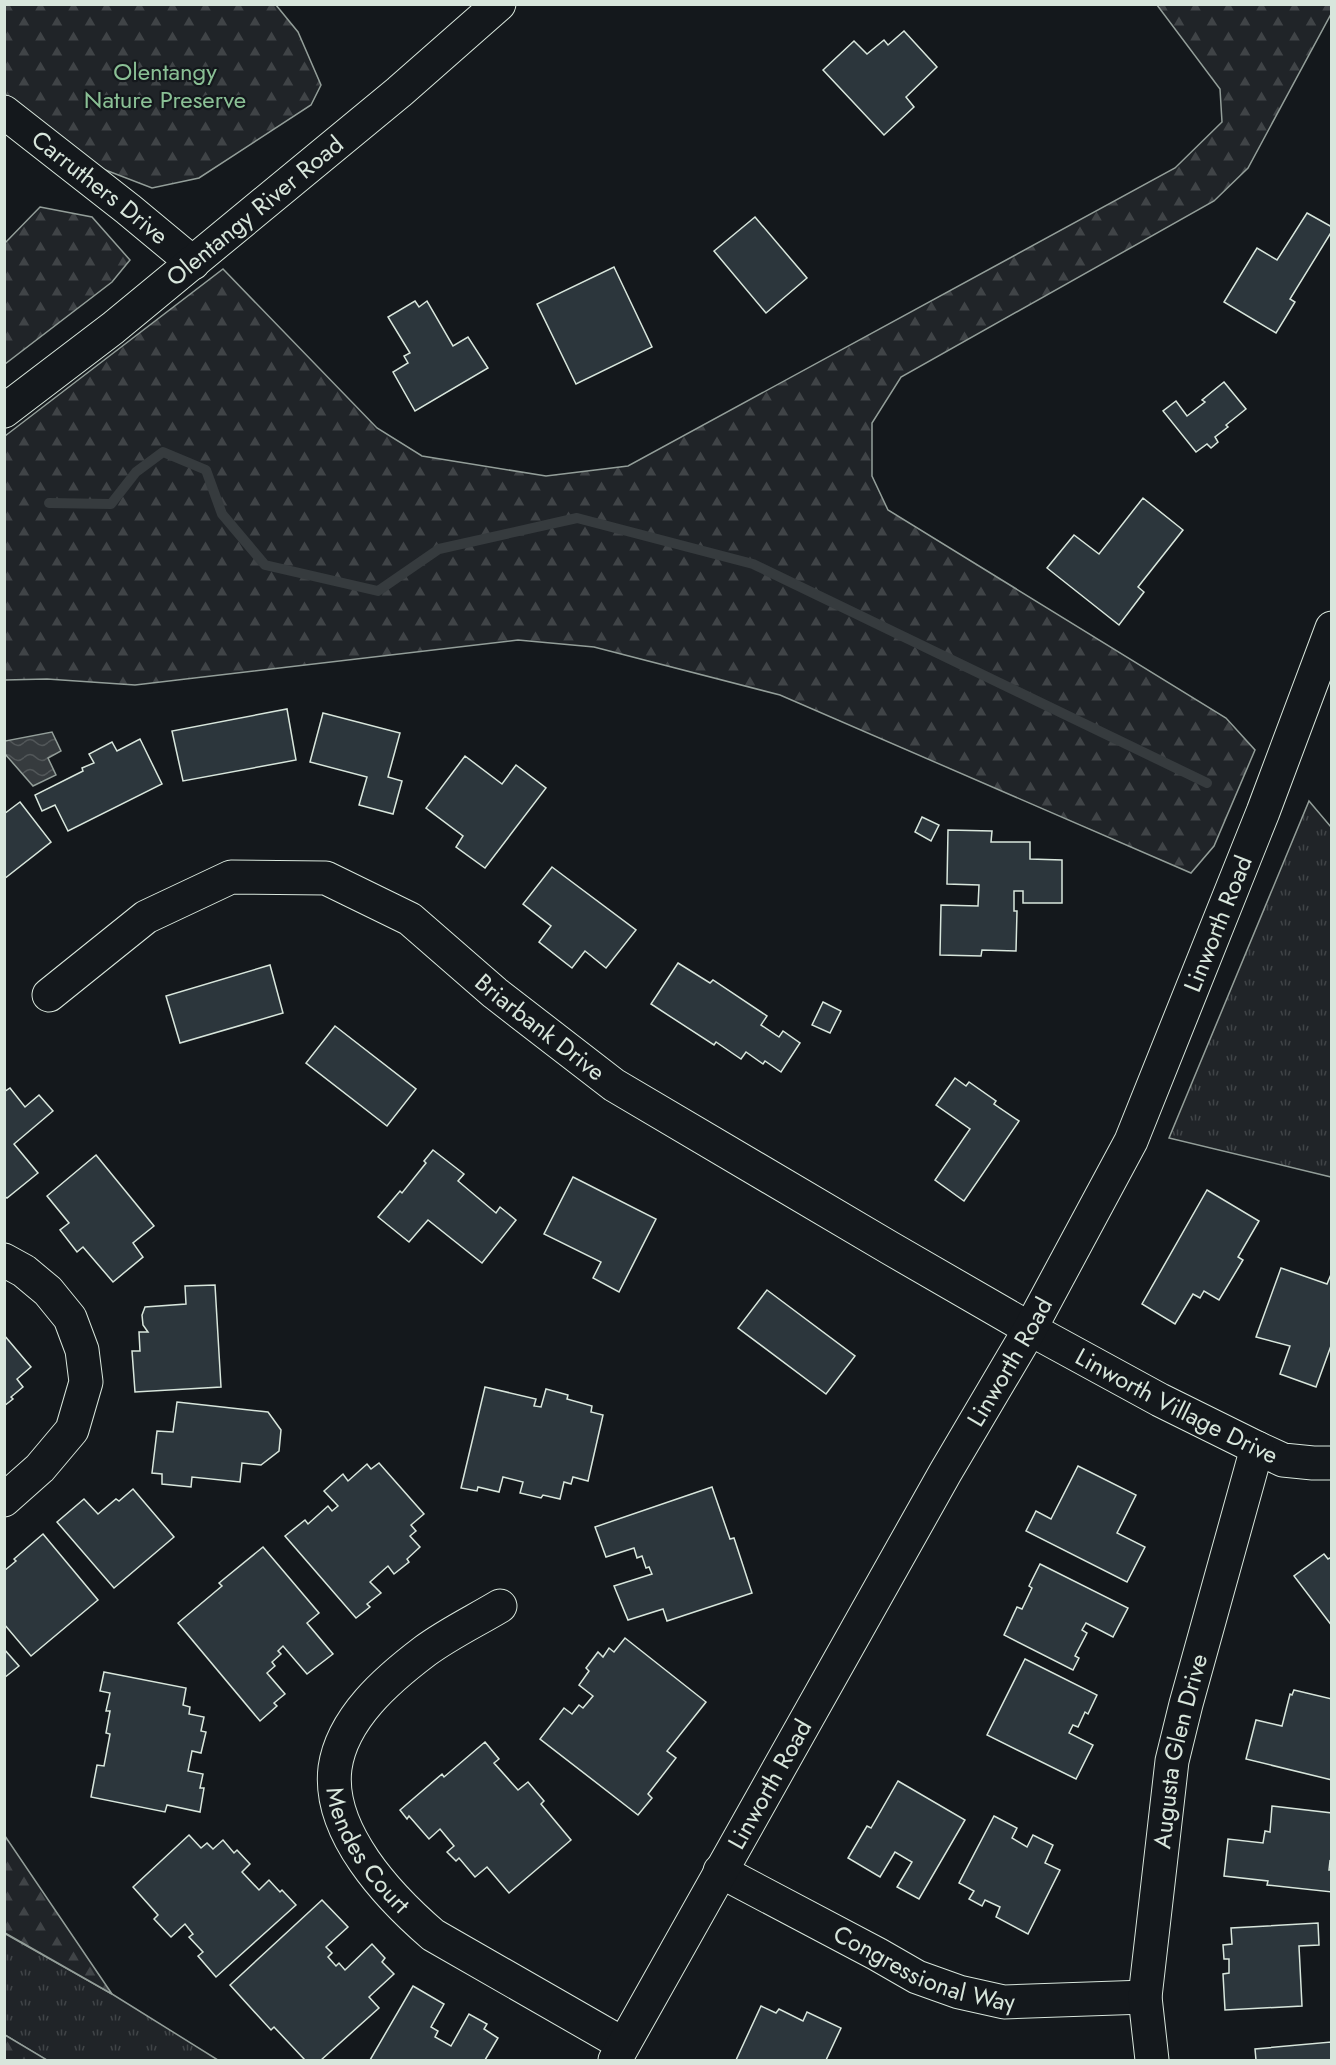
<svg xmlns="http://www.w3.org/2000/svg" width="1336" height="2065" font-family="Jost,sans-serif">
  <defs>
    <pattern id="grass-tufts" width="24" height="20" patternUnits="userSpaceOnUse" patternTransform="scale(1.5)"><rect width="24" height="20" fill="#202428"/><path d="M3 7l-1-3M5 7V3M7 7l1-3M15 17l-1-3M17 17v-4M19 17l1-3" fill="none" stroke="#404447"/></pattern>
    <pattern id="forest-firs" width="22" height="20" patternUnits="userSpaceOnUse" patternTransform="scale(1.5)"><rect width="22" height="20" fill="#202428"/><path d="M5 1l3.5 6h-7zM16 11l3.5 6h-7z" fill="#404447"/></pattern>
    <pattern id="water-waves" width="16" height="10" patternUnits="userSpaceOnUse" patternTransform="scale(1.5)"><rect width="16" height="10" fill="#363b3e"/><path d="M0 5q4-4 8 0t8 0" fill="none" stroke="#525759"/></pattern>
  </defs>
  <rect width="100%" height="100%" fill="#14181c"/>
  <g fill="url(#grass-tufts)" stroke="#939e99" stroke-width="1.5">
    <polygon points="1309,801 1331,827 1331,1177 1169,1138"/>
    <polygon points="4,1933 112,1994 218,2060 46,2060 5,2035"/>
  </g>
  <g fill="url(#forest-firs)" stroke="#939e99" stroke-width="1.5">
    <polygon points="4,5 276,5 298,32 321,85 311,105 199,178 152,188 64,154 5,109"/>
    <polygon points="1157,5 1331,5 1331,14 1248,168 1214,201 901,377 872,423 872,476 888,510 1226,718 1255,750 1214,846 1191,873 780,695 594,647 518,640 135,685 47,679 5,680 5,436 223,269 377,428 422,456 546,476 628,466 1175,168 1222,122 1220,89"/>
    <polygon points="40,207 92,217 130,260 112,282 5,364 5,243"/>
    <polygon points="4,1836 5,1836 112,1994 5,1933"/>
    <polygon points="4,2035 5,2035 47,2060 5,2060"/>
  </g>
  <polygon fill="url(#water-waves)" stroke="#939e99" stroke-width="1.5" points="52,732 61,751 48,758 56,775 33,786 5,754 5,741"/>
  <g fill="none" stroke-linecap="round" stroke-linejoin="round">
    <polyline stroke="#363b3e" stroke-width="10" points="49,503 111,504 136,472 163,452 206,470 222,514 265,565 378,591 439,549 577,518 753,564 1207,783"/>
  </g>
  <g fill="#2c363c" stroke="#d8e6dc" stroke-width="1.5">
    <polygon points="904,31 937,67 906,97 914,107 884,135 823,70 854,41 867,54 884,40 888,45"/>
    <polygon points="1307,213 1332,227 1332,231 1290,299 1295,302 1276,333 1224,302 1257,248 1277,260"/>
    <polygon points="755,217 807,278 766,313 714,251"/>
    <polygon points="614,267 652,347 576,384 537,304"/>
    <polygon points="415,301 419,307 427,301 453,346 468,337 488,368 415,411 393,372 408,363 404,356 410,353 388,317"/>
    <polygon points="1224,382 1246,409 1226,425 1228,427 1215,437 1218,442 1211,448 1207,444 1196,452 1163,411 1176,401 1187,416 1205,402 1202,400"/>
    <polygon points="1143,498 1183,530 1138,587 1144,592 1119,625 1047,568 1074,535 1099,554"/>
    <polygon points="287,709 296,760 183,781 172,731"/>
    <polygon points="323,713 400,733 388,777 402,781 393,814 359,805 367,777 310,762"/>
    <polygon points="140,739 162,784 68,831 55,805 42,811 35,795 83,771 82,768 94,763 89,754 112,742 117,751"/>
    <polygon points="465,756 502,784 516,765 546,788 485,868 456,847 463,836 426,808"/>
    <polygon points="20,802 51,842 4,879 4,814"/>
    <polygon points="922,817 939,825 931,841 915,832"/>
    <polygon points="948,830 992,831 991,842 1030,842 1030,859 1062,860 1062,903 1023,903 1023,891 1014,891 1014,911 1017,911 1016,951 982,950 981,956 940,955 941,905 978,906 979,885 947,884"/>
    <polygon points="552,867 636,930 606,968 585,951 572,968 539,942 551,926 523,904"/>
    <polygon points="678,963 710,983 713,980 767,1016 761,1025 779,1037 783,1031 800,1043 781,1072 765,1061 763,1064 746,1052 741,1059 716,1042 714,1045 651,1004"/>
    <polygon points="270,965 283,1013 180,1043 166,996"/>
    <polygon points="823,1002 841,1011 830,1033 812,1025"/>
    <polygon points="335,1026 416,1089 387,1126 306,1063"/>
    <polygon points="955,1078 966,1086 969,1082 996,1101 994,1104 1019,1121 964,1201 935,1180 970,1129 936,1105"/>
    <polygon points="10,1088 25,1107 39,1095 53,1111 14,1144 38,1173 7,1198 4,1196 4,1092"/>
    <polygon points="433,1150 464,1174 458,1181 496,1213 500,1207 516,1220 482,1263 428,1220 409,1242 378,1217 400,1191 402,1193 426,1163 424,1161"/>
    <polygon points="96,1155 154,1226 133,1243 143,1257 113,1282 83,1247 77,1252 60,1230 69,1223 47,1196"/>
    <polygon points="573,1177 656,1219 619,1292 593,1278 601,1262 544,1234"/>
    <polygon points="1207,1190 1259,1221 1238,1257 1243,1260 1219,1300 1204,1291 1200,1298 1193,1294 1175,1324 1142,1304"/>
    <polygon points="1281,1268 1327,1284 1332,1272 1332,1343 1316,1387 1280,1374 1290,1346 1256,1337"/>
    <polygon points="215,1285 221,1387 135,1392 132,1351 140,1351 139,1332 148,1332 143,1325 142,1315 145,1307 186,1304 185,1286"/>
    <polygon points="767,1290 855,1356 826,1394 738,1328"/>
    <polygon points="4,1335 31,1367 17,1379 23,1387 11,1397 13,1399 4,1406"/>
    <polygon points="485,1387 536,1399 534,1406 541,1407 546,1389 568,1395 567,1399 592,1406 591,1412 603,1415 588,1481 573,1477 571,1484 564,1482 560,1499 543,1495 541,1498 520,1493 523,1482 503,1477 499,1492 478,1487 477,1491 461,1488"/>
    <polygon points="177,1402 268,1412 281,1430 279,1451 261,1465 242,1463 240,1482 192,1477 191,1487 162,1484 162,1474 152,1473 157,1431 173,1432"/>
    <polygon points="379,1463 424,1514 411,1525 416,1531 410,1536 420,1547 407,1559 409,1562 394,1574 388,1566 370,1582 381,1593 367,1604 370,1607 356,1618 285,1536 305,1520 308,1524 328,1506 332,1511 338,1506 324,1491 343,1474 348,1481 367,1464 371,1469"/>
    <polygon points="1078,1466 1136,1495 1117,1533 1145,1547 1127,1582 1026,1531 1036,1511 1051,1519"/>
    <polygon points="712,1487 730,1539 734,1538 752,1593 667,1621 663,1609 628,1620 614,1586 652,1574 649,1567 646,1568 642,1556 637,1558 634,1548 606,1557 595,1527"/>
    <polygon points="133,1489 174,1537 114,1588 57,1522 84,1499 98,1514 116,1499 119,1501"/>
    <polygon points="43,1534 98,1600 31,1656 4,1624 4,1571 16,1561 14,1559"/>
    <polygon points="263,1547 319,1613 307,1623 333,1654 307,1674 283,1646 278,1651 281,1654 272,1662 275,1666 267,1673 285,1694 274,1703 277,1706 260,1721 178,1623 222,1586 219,1583"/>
    <polygon points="1324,1554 1328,1559 1332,1557 1332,1626 1294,1576"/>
    <polygon points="1040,1564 1128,1608 1113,1637 1086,1623 1082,1630 1087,1633 1075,1656 1079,1658 1073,1670 1004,1635 1017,1607 1022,1609 1032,1588 1029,1586"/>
    <polygon points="625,1638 706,1702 667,1751 676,1758 648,1794 652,1798 638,1815 540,1739 564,1708 572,1714 579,1705 583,1708 593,1696 579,1685 589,1671 586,1668 598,1652 603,1657 609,1648 614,1652"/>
    <polygon points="4,1649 19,1666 4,1678"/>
    <polygon points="1025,1659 1097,1695 1088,1714 1085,1712 1078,1727 1073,1725 1069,1733 1093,1745 1076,1779 987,1735"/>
    <polygon points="104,1672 186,1688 183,1705 190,1707 189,1714 204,1717 201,1731 206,1732 201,1753 192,1751 188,1771 203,1774 200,1788 204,1788 200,1812 167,1805 165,1812 91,1797 97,1765 104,1766 110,1734 106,1733 110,1711 106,1711 110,1693 100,1691"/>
    <polygon points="1294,1690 1332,1699 1332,1780 1246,1759 1256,1720 1282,1726 1290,1694 1292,1695"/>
    <polygon points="485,1742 499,1759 494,1763 518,1790 528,1782 544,1801 541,1804 571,1840 509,1893 487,1867 475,1877 459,1858 456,1861 447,1852 454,1846 440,1829 429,1839 409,1816 407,1819 400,1810 442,1774 444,1777"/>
    <polygon points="898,1781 965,1820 919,1899 897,1887 912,1862 895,1852 880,1877 848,1858 867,1826 871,1828"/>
    <polygon points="1272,1806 1332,1813 1332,1862 1330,1861 1329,1870 1332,1870 1332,1892 1267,1885 1268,1881 1224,1876 1228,1839 1263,1843 1265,1831 1270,1832"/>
    <polygon points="994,1816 1017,1828 1012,1838 1027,1847 1033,1835 1053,1845 1045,1863 1060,1870 1028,1934 996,1917 1000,1907 985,1900 982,1906 969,1899 974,1891 959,1883"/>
    <polygon points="189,1835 201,1848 207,1843 213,1849 223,1840 234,1853 237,1850 250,1864 242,1872 259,1890 269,1880 280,1892 282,1890 296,1905 216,1977 198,1956 203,1952 189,1937 193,1934 185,1924 171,1937 154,1919 158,1915 133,1887"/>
    <polygon points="322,1900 348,1927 326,1947 332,1953 328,1957 336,1966 339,1963 345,1970 372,1944 385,1958 382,1962 394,1974 369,1997 379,2008 321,2060 305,2060 274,2027 271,2030 230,1985"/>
    <polygon points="1318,1923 1319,1945 1299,1946 1302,2006 1225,2010 1223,1974 1229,1973 1229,1959 1224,1959 1223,1945 1232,1944 1231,1928"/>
    <polygon points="413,1986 444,2004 431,2027 438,2031 435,2037 451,2046 469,2014 487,2024 484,2029 498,2038 485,2060 370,2060"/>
    <polygon points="761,2006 776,2013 779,2009 803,2021 807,2012 841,2028 826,2060 736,2060"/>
    <polygon points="1331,2042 1332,2060 1256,2060 1255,2049"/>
  </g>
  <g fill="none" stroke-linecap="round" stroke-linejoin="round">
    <defs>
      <g id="minor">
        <path id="s1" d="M4 112 128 209 193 263"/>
        <path id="s2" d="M49 995 146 917 231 877 326 878 410 919 495 993 614 1085 890 1248 1030 1329 1160 1400 1257 1448 1283 1460 1313 1463H1332"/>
        <polyline points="4,1260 24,1271 48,1291 70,1318 82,1350 86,1382 72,1430 40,1468 4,1500"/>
        <path id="s3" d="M500 1606C475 1621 448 1634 425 1651 388 1679 342 1718 335 1768 327 1832 389 1897 433 1935L623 2044"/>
        <path id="s4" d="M720 1871 877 1954 917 1977 959 1992 1004 2002 1145 1997"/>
        <path id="s5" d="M1152 2060 1145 1997 1172 1761 1186 1704 1257 1448"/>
      </g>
      <g id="major">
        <path id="s6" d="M4 411 113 328 399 92 499 4"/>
        <path id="s7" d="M615 2060 945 1473 1030 1329 1131 1141 1263 812 1332 628"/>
      </g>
    </defs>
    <use href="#minor" stroke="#d8e6dc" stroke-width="35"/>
    <use href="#major" stroke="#d8e6dc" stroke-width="35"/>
    <use href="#minor" stroke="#14181c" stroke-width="33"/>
    <use href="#major" stroke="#14181c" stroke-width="33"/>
  </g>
  <g text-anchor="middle" stroke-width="4.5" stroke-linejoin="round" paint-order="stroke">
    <g font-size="24" fill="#8ac095" stroke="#14181c">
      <text x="165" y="80">Olentangy<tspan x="165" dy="28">Nature Preserve</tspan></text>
    </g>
    <g font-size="24" fill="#d8e6dc" stroke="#14181c">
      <text dy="8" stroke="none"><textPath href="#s1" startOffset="122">Carruthers Drive</textPath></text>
      <text dy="8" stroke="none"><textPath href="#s6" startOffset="321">Olentangy River Road</textPath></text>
      <text dy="8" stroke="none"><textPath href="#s7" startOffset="1288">Linworth Road</textPath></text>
      <text dy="8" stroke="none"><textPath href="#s2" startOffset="576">Briarbank Drive</textPath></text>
      <text dy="8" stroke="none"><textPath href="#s7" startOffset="802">Linworth Road</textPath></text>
      <text dy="8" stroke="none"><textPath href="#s2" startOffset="1318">Linworth Village Drive</textPath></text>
      <text dy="8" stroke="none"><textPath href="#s5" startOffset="312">Augusta Glen Drive</textPath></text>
      <text dy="8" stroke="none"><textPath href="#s7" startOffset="316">Linworth Road</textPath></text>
      <text dy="8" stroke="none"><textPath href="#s3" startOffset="330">Mendes Court</textPath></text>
      <text dy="8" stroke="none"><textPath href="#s4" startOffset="228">Congressional Way</textPath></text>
    </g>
  </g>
  <rect width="1336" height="2065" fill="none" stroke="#d8e6dc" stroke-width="12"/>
</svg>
